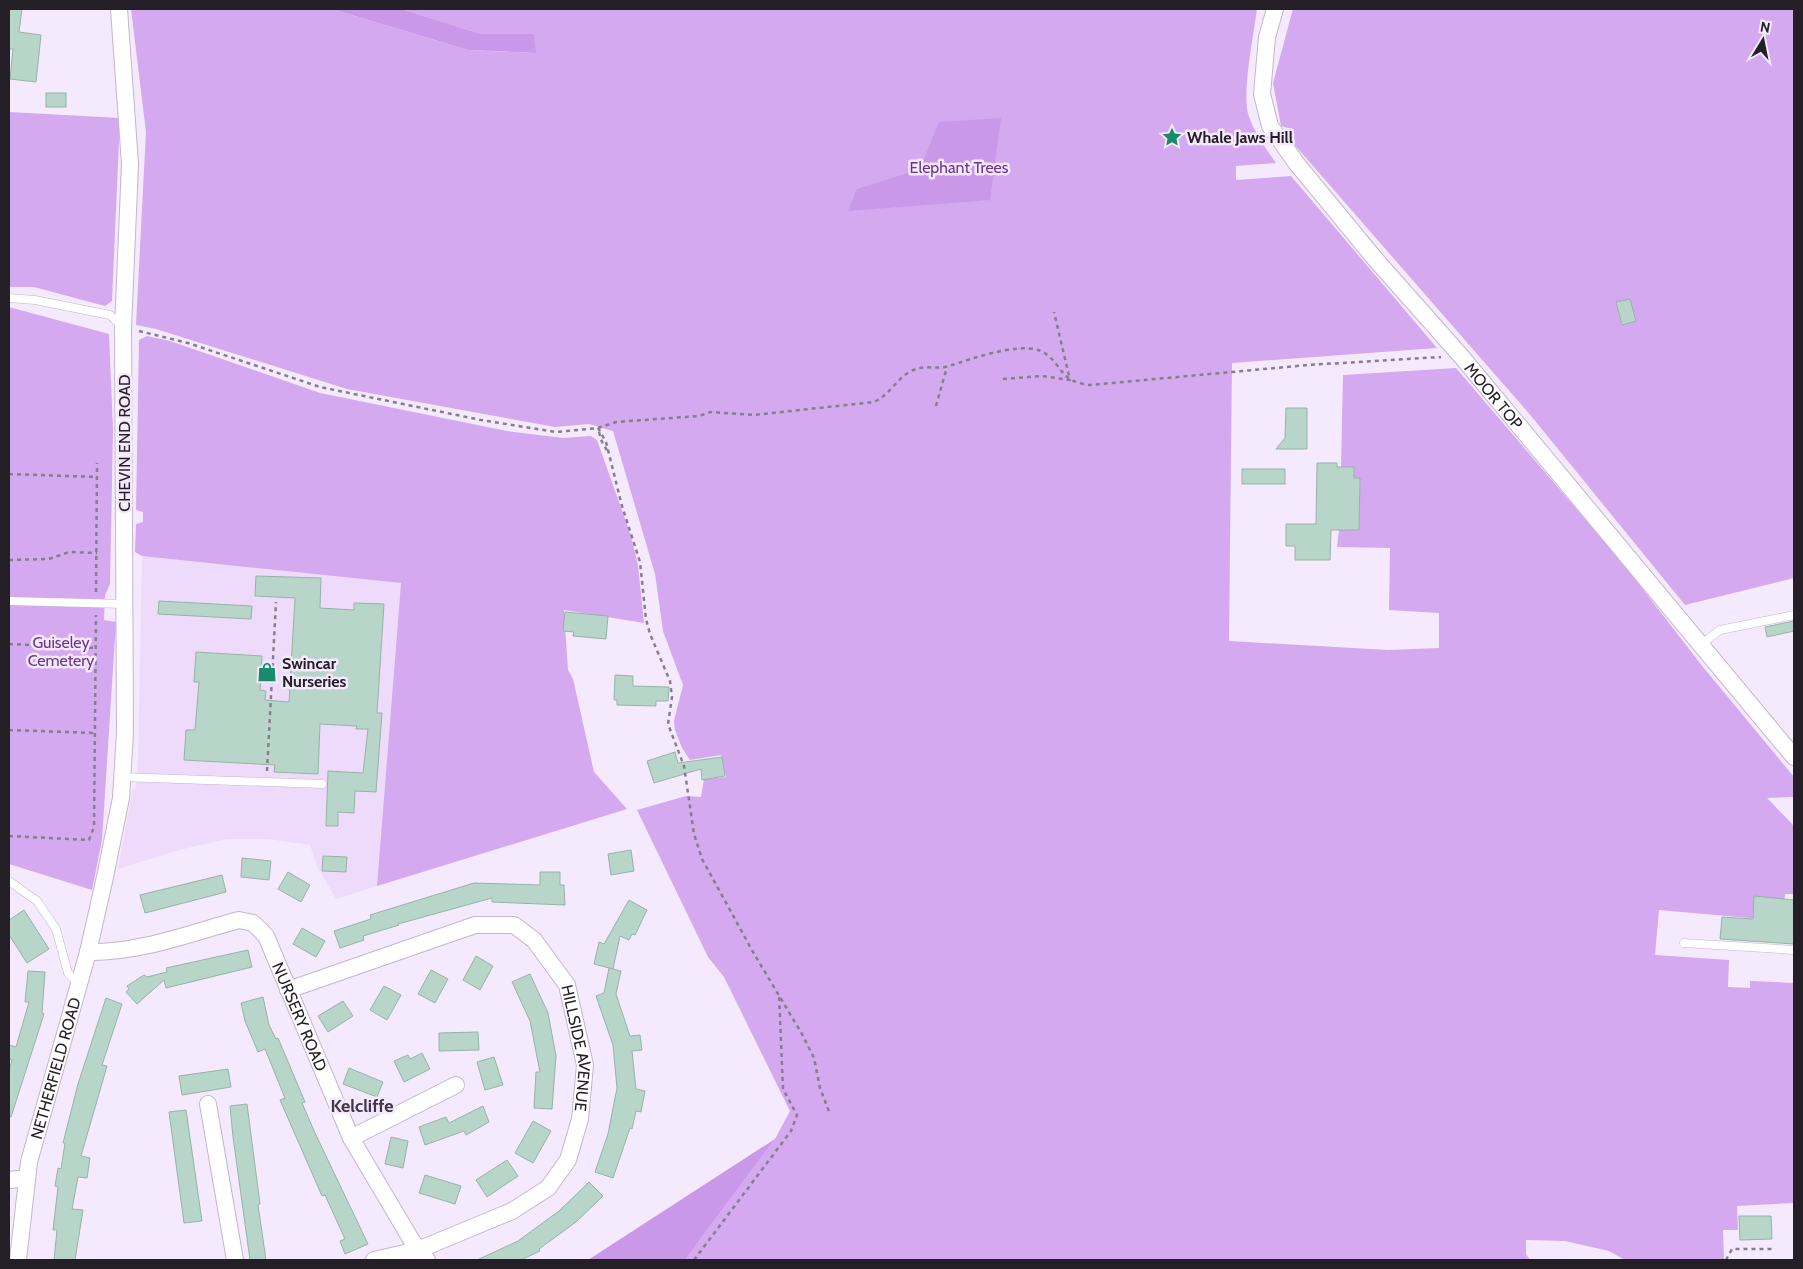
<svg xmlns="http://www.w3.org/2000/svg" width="1803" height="1269" font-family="Cabin,sans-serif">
  <rect width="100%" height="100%" fill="#f5e9fd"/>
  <polygon fill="#eedbfb" points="142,556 401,583 377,886 336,899 317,866 310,845 268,839 227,839 179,850 118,869 132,792 136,787 138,761"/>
  <g fill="#d4a9f0">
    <path d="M131 9H332L468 50 535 53 533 34H481L402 9H1257C1254 33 1241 96 1249 117 1255 133 1266 149 1276 163L1236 166V180L1291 176 1437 348 1232 363 1229 641 1388 650 1439 648V613L1389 610 1390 548 1337 547 1339 530H1359L1360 478H1354V467H1341L1343 375 1456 368 1624 565 1703 667 1794 777V797L1767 798 1794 826V894H1785L1784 921 1659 910 1655 955 1729 960 1728 987 1750 988V981L1794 983V1203L1737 1206 1738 1230H1723L1724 1260H1625L1609 1251 1565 1241 1526 1240V1254L1530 1260H685L775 1139 790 1111 724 977 708 957 637 810 686 796 701 797 704 779 726 777 721 755 690 760 682 748 675 730 674 721 683 685 663 631 655 574 613 431 589 424 555 427 347 389 156 329 136 325 146 132Z"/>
    <polygon points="1293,9 1794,9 1794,578 1685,605 1532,417 1293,143 1294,136 1291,129 1281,126 1273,83"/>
    <polygon points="9,112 120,118 112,301 105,306 34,287 9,287"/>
    <polygon points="9,307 109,334 113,429 110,584 105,595 104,620 116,622 102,840 92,890 9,864"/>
    <polygon points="147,336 170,341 320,393 507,431 563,438 591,436 597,440 630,533 638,565 644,623 564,610 568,670 573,679 594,772 627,809 377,886 401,583 142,556 135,552 136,524 143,522 143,512 136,510 139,340"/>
  </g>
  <g fill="#c998e8">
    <polygon points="332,9 402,9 481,34 534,34 536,53 468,50"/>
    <polygon points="1001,118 990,200 848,211 857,189 920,169 939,122"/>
    <polygon points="775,1139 685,1260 588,1260"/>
  </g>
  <g fill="#b7d5c8" stroke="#97b3a7">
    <polygon points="9,9 22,9 19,32 41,35 36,82 10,79 13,49 9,49"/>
    <rect x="46" y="93" width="20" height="14"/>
    <polygon points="1630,299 1636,321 1622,325 1616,302"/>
    <polygon points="1286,408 1307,408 1307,449 1276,449 1285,438"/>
    <polygon points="1317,463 1337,463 1337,467 1354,467 1354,478 1360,478 1359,530 1331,530 1330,560 1295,560 1295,546 1286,546 1286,524 1316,524"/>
    <rect x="1242" y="469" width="43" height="15"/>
    <polygon points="256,576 321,578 320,608 354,610 354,603 384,604 377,713 382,713 376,792 355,791 354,813 338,812 338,826 326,826 328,771 363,773 368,729 356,729 357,726 320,724 318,774 274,772 275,765 184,760 186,730 195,730 199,682 194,682 196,652 262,656 260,690 266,691 265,700 289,702 295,598 255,596"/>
    <polygon points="159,601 252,606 251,619 158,614"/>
    <polygon points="565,612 608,616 606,639 573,636 574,632 563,631"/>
    <polygon points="1794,621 1794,631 1767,637 1765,627"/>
    <polygon points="615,675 633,676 633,686 669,687 668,701 656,701 656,706 617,705 617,700 614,700"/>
    <polygon points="675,752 678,763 722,757 725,776 702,780 701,769 654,783 647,761"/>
    <polygon points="631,850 634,871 611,875 608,854"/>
    <polygon points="323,856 347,857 346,872 322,871"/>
    <polygon points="242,858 271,861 269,880 241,877"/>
    <polygon points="288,872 310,885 301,902 278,889"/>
    <polygon points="540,872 560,872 560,885 564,885 565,905 492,902 492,898 398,924 399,925 363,936 364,940 340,948 334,931 371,919 370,915 474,883 540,885"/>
    <polygon points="222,875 226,892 145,913 140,895"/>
    <polygon points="1754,896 1794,900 1794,944 1720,939 1722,917 1753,919"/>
    <polygon points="629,900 647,910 635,935 632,934 629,940 620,936 613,969 594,964 599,942 604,944"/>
    <polygon points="24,910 49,949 27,963 9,935 9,920"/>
    <polygon points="302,928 325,941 316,957 293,944"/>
    <polygon points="248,950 252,967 166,988 164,980 137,1004 126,992 129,989 127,986 144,975 147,977 167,972 166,968"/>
    <polygon points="476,956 493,966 480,990 463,980"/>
    <polygon points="609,968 621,971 616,994 630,1036 640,1035 642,1050 632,1051 636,1089 645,1091 641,1112 636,1111 632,1129 630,1128 613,1178 595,1172 608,1134 617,1088 613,1045 596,996 604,993"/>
    <polygon points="431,970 448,979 435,1003 418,994"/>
    <polygon points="28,971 45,972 42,1013 44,1014 11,1117 9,1116 9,1070 12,1060 9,1059 9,1045 16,1047 29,1002 25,1002"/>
    <polygon points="530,974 548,1013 556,1056 552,1109 534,1108 536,1072 540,1072 530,1021 512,982"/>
    <polygon points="384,986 401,995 387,1020 370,1010"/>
    <polygon points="263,997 269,1025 276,1039 278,1038 305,1102 302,1103 315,1133 368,1244 345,1254 340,1241 345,1239 325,1195 322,1196 280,1100 285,1098 265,1049 258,1052 245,1021 241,1003"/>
    <polygon points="106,998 122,1004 102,1065 107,1066 81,1156 90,1158 87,1178 78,1177 72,1209 83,1210 75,1260 54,1260 57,1230 53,1230 58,1187 55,1186 58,1168 61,1169 65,1143 63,1143 78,1084"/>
    <polygon points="343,1001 353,1016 328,1032 318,1016"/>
    <polygon points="478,1032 479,1050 439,1051 439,1033"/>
    <polygon points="422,1053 430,1069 404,1082 394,1061 408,1055 410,1059"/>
    <polygon points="494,1057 503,1085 485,1090 477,1062"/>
    <polygon points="349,1068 383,1082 377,1097 343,1084"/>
    <polygon points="228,1069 231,1087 182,1095 179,1076"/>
    <polygon points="247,1104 260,1204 258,1205 266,1260 250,1260 233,1137 230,1106"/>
    <polygon points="483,1106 489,1122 466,1135 464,1131 425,1145 419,1127 446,1117 449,1123"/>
    <polygon points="186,1110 202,1221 184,1223 169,1112"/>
    <polygon points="533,1121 551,1131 533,1163 515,1153"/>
    <polygon points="391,1137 408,1141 403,1168 385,1164"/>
    <polygon points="507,1160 518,1176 487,1197 476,1180"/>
    <polygon points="425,1175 461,1186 455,1204 419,1193"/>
    <polygon points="589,1182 603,1196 576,1222 539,1249 540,1251 521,1260 477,1260 518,1241 559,1211"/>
    <polygon points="1739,1216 1771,1216 1772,1239 1740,1240"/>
  </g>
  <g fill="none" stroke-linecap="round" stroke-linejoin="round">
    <defs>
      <g id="lane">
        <polyline points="9,298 35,300 110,315 121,326"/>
        <polyline points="9,601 125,604"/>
        <polyline points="1700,645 1720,630 1794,615"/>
        <polyline points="122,777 322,784"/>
        <polyline points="9,881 37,901 56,929 68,973 78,984"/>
        <polyline points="1684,943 1794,950"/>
      </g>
      <g id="street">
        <path id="s1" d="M1275 9 1267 37 1262 94 1270 126 1297 164 1376 260 1461 356 1794 757"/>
        <path id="s2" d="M88 952C140 953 190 933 239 920L253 923 266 936 351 1138 412 1241 427 1260"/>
        <path id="s3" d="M288 990 475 925H514L534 940 567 985 585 1065 580 1119 568 1160 548 1188 512 1211 418 1250 374 1260"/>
        <polyline points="208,1104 235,1260"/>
        <polyline points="351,1138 456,1085"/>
        <polyline points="9,1180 27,1178"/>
        <path id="s4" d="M18 1260 29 1162 88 952 105 877 121 798 125 732 123 328 130 164 119 9"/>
      </g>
    </defs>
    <use href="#lane" stroke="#c4b6cd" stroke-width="9"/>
    <use href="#street" stroke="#c4b6cd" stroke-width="18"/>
    <g stroke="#877e8d" stroke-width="2.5" stroke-dasharray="4 4" stroke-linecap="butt">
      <path d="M139 331 188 343 320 387 481 420 556 432 598 428 616 422 699 416 711 412 754 415 874 402C890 395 896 379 911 371 925 364 937 370 949 366 971 359 1016 343 1038 350 1056 356 1059 374 1072 380 1077 383 1084 384 1090 385L1308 365 1441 357"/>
      <polyline points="1003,379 1042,376 1070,380 1054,312"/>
      <polyline points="936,406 947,367"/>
      <polyline points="598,428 606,442 622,506 640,562 646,619 650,634 670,681 672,697 668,724 684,766 694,834 702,859 753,952 802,1034 814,1058 820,1088 830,1114"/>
      <polyline points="599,432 602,442 608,452"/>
      <polyline points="9,474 97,477"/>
      <polyline points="9,560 49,559 69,552 97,553"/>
      <polyline points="96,592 97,463"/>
      <polyline points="9,644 96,648"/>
      <polyline points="9,730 95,733"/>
      <polyline points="267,771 276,602"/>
      <polyline points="9,836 89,840 94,827 96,615"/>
      <polyline points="694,1260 791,1131 797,1115 783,1089 779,994"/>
      <polyline points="1726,1260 1732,1249 1773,1249"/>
    </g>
    <use href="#lane" stroke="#fff" stroke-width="8"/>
    <use href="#street" stroke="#fff" stroke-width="16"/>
  </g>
  <defs>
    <symbol id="sight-bare" viewBox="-9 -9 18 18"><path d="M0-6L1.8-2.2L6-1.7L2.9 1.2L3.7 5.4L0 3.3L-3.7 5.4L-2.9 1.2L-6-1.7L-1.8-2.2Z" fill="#198a6a" stroke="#f5e9fd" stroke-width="2.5" paint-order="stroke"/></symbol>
    <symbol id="shop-bare" viewBox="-9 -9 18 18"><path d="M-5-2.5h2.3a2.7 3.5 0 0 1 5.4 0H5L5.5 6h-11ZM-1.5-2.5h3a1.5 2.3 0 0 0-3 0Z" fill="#198a6a" stroke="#f5e9fd" stroke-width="2.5" paint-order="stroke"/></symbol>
  </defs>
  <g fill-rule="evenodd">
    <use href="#sight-bare" x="1158" y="123" width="28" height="28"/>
    <use href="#shop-bare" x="253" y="658" width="28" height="28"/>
  </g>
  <g text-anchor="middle" stroke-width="5" stroke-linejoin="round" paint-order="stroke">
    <g font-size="16" font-weight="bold" fill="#241e27" stroke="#f5e9fd" text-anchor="start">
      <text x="1187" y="143">Whale Jaws Hill</text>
      <text x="282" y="669">Swincar<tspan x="282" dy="18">Nurseries</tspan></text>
    </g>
    <g font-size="16" fill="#703390" stroke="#f5e9fd">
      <text x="959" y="173">Elephant Trees</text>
      <text x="61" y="648">Guiseley<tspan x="61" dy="18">Cemetery</tspan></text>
    </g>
    <g font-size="16" fill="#241e27" stroke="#f5e9fd">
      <text dy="6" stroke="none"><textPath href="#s1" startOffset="470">MOOR TOP</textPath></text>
      <text transform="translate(124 443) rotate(-90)" y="6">CHEVIN END ROAD</text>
      <text dy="6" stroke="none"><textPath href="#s2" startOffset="275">NURSERY ROAD</textPath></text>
      <text dy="6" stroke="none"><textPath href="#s3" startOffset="382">HILLSIDE AVENUE</textPath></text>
      <text dy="6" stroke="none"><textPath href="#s4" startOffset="196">NETHERFIELD ROAD</textPath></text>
    </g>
    <g font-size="18" font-weight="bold" fill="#423649" stroke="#f5e9fd">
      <text x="362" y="1112">Kelcliffe</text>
    </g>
  </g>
  <rect width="1803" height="1269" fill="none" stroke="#241e27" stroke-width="20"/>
  <g transform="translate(1763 40) rotate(10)" stroke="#f5e9fd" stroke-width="4" paint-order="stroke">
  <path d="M0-4L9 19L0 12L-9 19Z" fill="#241e27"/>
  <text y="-8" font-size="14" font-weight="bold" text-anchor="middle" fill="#241e27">N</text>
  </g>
</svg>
